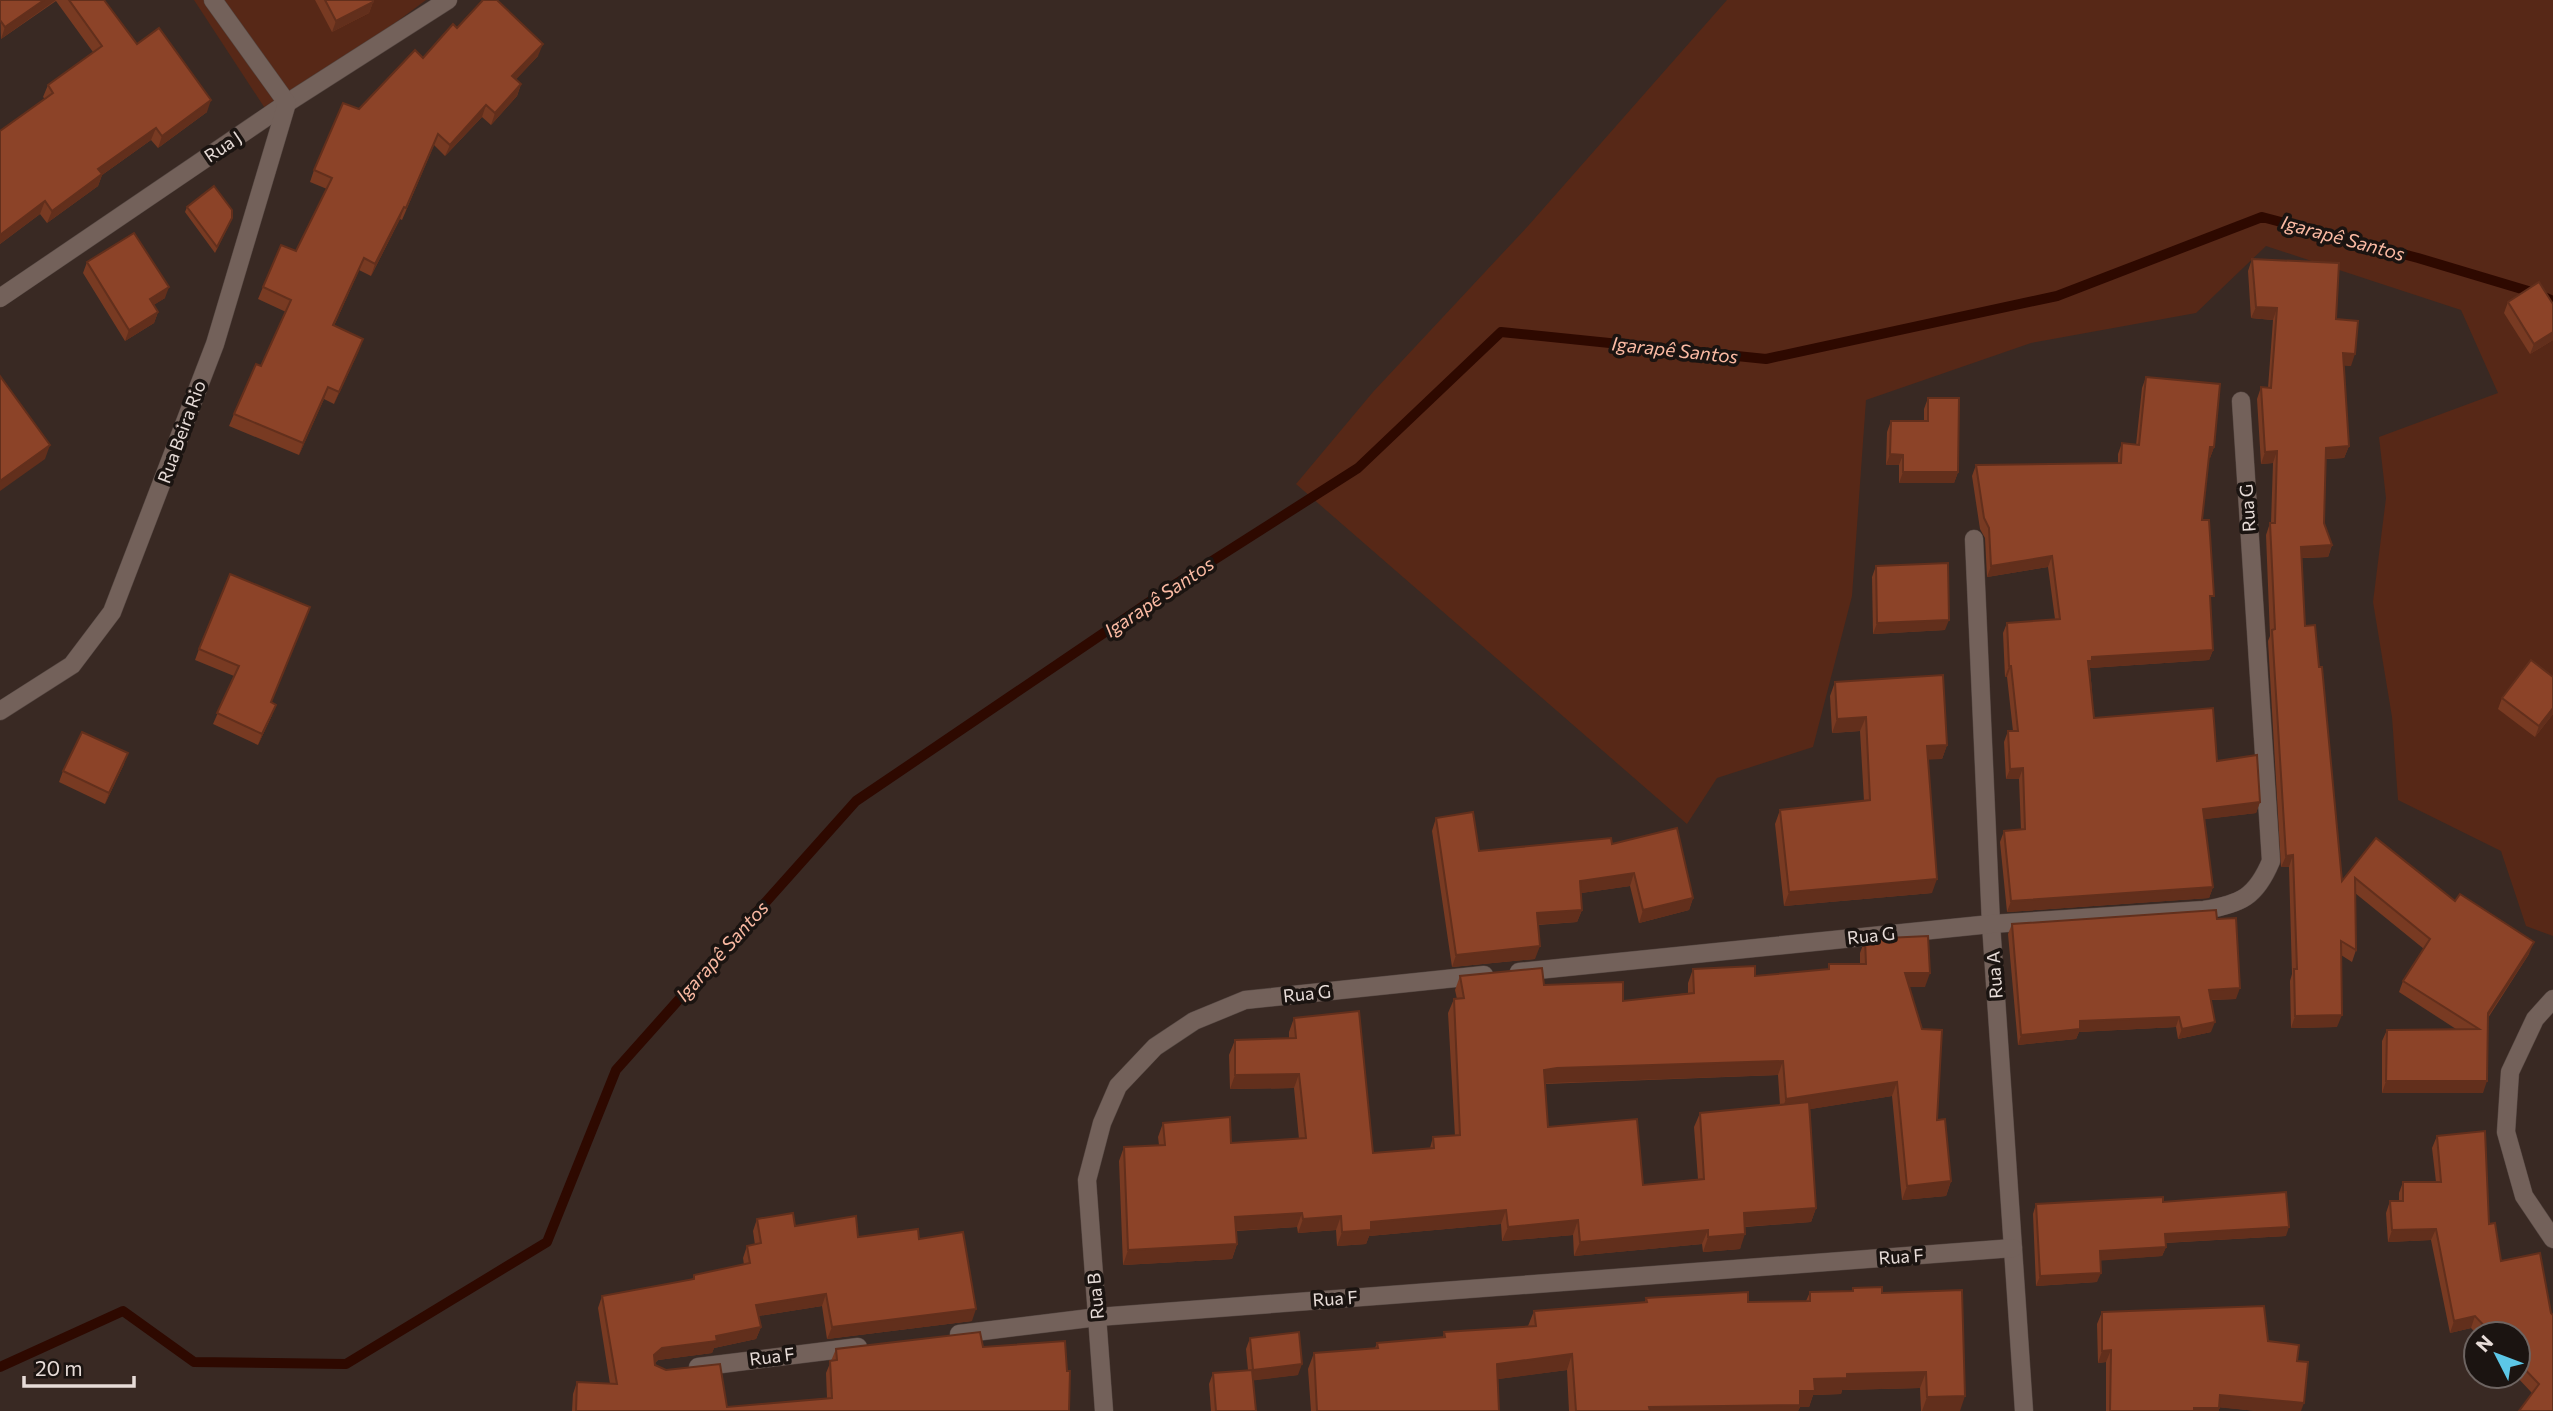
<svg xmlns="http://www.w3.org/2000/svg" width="2553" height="1411" font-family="Commissioner,sans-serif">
  <rect width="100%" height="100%" fill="#392923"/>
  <g fill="#572817">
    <polygon points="194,0 426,0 270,116"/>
    <polygon points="1727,0 2553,0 2553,936 2526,926 2501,851 2398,800 2392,717 2373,602 2386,498 2379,437 2498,393 2461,310 2266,246 2196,313 2031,343 1866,400 1852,596 1813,747 1717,778 1687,824 1296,484 1373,392 1528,226"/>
  </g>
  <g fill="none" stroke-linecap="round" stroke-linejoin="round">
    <polyline stroke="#2e0900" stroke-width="10" points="0,1367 123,1311 194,1362 346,1364 547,1242 616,1070 856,801 1176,584 1358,468 1501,332 1766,359 2057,296 2262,217 2418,258 2535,293 2553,301"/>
    <defs>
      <g id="street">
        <polyline points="0,298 287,103 448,0"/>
        <polyline points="1974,539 1991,924 2024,1411"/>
        <polyline points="0,711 72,665 112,612 215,344 287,103 213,0"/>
        <path d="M1519 972 1991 924 2204 910C2241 904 2256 897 2271 861L2241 401"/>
        <polyline points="2553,999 2535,1019 2510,1072 2506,1132 2524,1196 2553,1239"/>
        <polyline points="959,1334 1098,1317 2013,1248"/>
        <polyline points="698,1367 858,1347"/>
        <polyline points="1104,1411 1087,1180 1102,1123 1118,1086 1155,1047 1194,1021 1245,1000 1484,975"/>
      </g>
    </defs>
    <use href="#street" stroke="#544641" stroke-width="19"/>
    <use href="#street" stroke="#73615a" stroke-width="18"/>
  </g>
  <g fill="#783a22" fill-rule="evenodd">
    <polygon points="0,0 104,0 137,44 207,112 158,148 151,140 102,175 98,186 47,223 40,214 0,244 0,131 45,99 43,97 48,85 93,52 56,1 1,39"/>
    <polygon points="315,0 373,0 373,2 369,13 332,32"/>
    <polygon points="457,28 538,56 516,79 521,84 517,96 491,125 482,117 445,156 434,145 402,220 400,219 371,276 359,270 334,326 363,339 334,404 324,399 299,455 229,426 234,414 261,366 286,312 258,299 263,287 296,251 327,189 310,182 314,170 359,109 423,58"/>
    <polygon points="187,207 230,223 215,253 185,212"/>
    <polygon points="2252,259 2336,319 2351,366 2343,365 2349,446 2344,458 2326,459 2324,523 2332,545 2328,557 2302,558 2305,626 2342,881 2376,838 2455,901 2529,954 2488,1018 2483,1093 2382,1093 2382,1041 2387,1030 2456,1029 2399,992 2403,981 2424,949 2355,893 2356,950 2352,962 2341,955 2337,1027 2291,1028 2290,981 2292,974 2289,867 2281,867 2268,641 2270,636 2266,535 2270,523 2271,523 2273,463 2261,464 2257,399 2261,387 2268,388 2273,320 2251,318 2248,271"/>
    <polygon points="87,262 165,298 153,305 158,312 154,323 125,341 83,273"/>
    <polygon points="2508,302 2553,304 2553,340 2530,354 2504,313"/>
    <polygon points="2146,377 2214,447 2210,458 2208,458 2202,520 2210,604 2213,650 2209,660 2090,668 2094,718 2217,761 2260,802 2256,813 2204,819 2213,887 2209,898 2007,912 2000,842 2004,831 2021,830 2019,779 2006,779 2004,742 2008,731 2013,731 2007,677 2005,677 2003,633 2007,623 2055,619 2048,567 1987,577 1985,538 1980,529 1972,476 1976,465 2118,463 2118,454 2122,443 2136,445 2142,388"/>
    <polygon points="1928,398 1958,472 1954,483 1899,483 1899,465 1886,465 1887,432 1891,421 1924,421 1924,409"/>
    <polygon points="1876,566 1945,630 1873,634 1872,577"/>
    <polygon points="310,607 271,702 272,715 258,745 213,724 234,676 195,660 199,649"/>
    <polygon points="1835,682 1947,745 1942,759 1928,759 1932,893 1784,906 1775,824 1780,810 1864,801 1860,731 1832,733 1830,696"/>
    <polygon points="2502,698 2553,714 2535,737 2498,709"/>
    <polygon points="124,764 105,804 59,782 63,771"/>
    <polygon points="1436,818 1479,851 1612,844 1693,898 1689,910 1639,923 1630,886 1581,893 1582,910 1577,922 1538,925 1535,959 1452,967 1432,831"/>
    <polygon points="2217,919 2236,999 2211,1000 2211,1032 2178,1039 2176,1027 2079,1032 2076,1039 2018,1045 2008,934 2012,924"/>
    <path d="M1865 939 1925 987H1909L1951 1181 1946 1196 1902 1200 1892 1096 1810 1109 1816 1208 1811 1222 1745 1227 1740 1249 1703 1252 1702 1244 1574 1256 1573 1235 1502 1241 1501 1224 1369 1236 1366 1244 1337 1246 1336 1230 1298 1233 1297 1227 1236 1231 1237 1244 1232 1259 1123 1265 1119 1161 1124 1147 1159 1145 1158 1137 1163 1123 1231 1143 1299 1139 1294 1088 1230 1089 1229 1055 1235 1040 1289 1039V1032L1294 1018 1373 1153 1430 1148 1433 1137 1455 1136 1448 1013 1454 999H1457L1455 990 1460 976 1544 985 1623 1001 1688 993V983L1693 969 1755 976 1828 969 1829 964H1860V953ZM1778 1075 1780 1105 1700 1113 1694 1127 1698 1179 1643 1185 1548 1127 1545 1084Z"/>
    <polygon points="2437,1136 2489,1224 2501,1261 2551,1313 2553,1411 2532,1393 2516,1376 2518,1376 2518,1334 2477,1334 2471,1328 2450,1333 2431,1240 2388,1242 2386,1213 2390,1201 2399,1201 2399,1193 2403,1182 2436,1182 2432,1148"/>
    <polygon points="2163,1202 2286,1236 2165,1243 2166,1247 2162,1256 2100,1260 2097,1282 2036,1286 2033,1214 2036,1204"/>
    <polygon points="757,1219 858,1237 919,1239 972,1321 827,1339 822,1306 758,1316 761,1327 756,1339 714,1348 712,1353 658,1360 655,1363 655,1365 727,1407 827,1398 826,1373 836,1349 983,1347 1069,1411 572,1411 573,1394 577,1382 610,1384 598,1308 602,1296 692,1280 694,1275 744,1265 743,1258 747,1246 755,1245 753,1231"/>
    <polygon points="1853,1288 1882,1293 1960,1411 1921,1411 1920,1388 1842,1390 1841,1394 1813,1395 1809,1407 1800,1407 1798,1411 1569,1411 1567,1370 1498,1379 1499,1411 1311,1411 1308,1369 1314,1353 1375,1348 1377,1343 1443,1337 1444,1332 1528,1326 1534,1311 1645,1302 1646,1298 1748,1302 1806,1301 1810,1292 1853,1291"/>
    <polygon points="2102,1312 2268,1341 2297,1361 2301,1411 2257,1411 2219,1407 2219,1411 2106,1411 2106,1362 2098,1363 2097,1324"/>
    <polygon points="1250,1338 1298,1375 1253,1380 1256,1411 1211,1411 1209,1384 1213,1373 1248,1370 1246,1349"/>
  </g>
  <g fill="#622f1c">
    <polygon points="44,0 56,0 1,39 5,27"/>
    <polygon points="373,2 369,13 332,32 336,21"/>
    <polygon points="543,44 538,56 508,88 512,76"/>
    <polygon points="521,84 517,96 491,125 495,113"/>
    <polygon points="211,100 207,112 158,148 162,136"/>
    <polygon points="486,105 482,117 445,156 450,145"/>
    <polygon points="156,128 151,140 102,175 98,186 47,223 52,211 98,169"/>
    <polygon points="45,201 40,214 0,244 0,235"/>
    <polygon points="404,207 400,219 371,276 375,264"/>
    <polygon points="364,258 359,270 329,337 333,325"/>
    <polygon points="169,287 165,298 146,310 150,299"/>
    <polygon points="2256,307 2277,308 2273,320 2251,318"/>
    <polygon points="158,312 154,323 125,341 129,330"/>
    <polygon points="2553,332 2553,340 2530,354 2534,344"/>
    <polygon points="363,339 359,351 334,404 339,392"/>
    <polygon points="2343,353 2355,354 2351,366 2338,365"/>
    <polygon points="328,387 324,399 299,455 303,443"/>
    <polygon points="50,445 45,459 0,491 0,481"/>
    <polygon points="2349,446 2344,458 2322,459 2326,448"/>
    <polygon points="2210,447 2214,447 2210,458 2206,458"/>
    <polygon points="2277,451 2273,463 2261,464 2265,452"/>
    <polygon points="1890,454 1903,455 1899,465 1886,465"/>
    <polygon points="1903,472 1958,472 1954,483 1899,483"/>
    <polygon points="2332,545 2328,557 2297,558 2301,547"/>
    <polygon points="2052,556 2048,567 1987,577 1991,566"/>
    <polygon points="1949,620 1945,630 1873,634 1877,623"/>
    <polygon points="2213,650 2209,660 2090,668 2088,661 2092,657"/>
    <polygon points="2009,666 2011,666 2007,677 2005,677"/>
    <polygon points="276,705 272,715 258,745 262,734"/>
    <polygon points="2553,708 2553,714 2535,737 2539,726"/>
    <polygon points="1866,717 1860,731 1832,733 1837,719"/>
    <polygon points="1947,745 1942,759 1922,760 1927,746"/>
    <polygon points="128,753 124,764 105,804 109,793"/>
    <polygon points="2023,768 2019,779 2006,779 2010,769"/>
    <polygon points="2260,802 2256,813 2199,820 2203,809"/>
    <polygon points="2293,855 2289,867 2281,867 2286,856"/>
    <polygon points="1634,873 1630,886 1575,894 1580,881"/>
    <polygon points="1937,879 1932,893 1784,906 1789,892"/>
    <polygon points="2213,887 2209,898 2007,912 2011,901"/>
    <polygon points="1693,898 1689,910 1639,923 1643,910"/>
    <polygon points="1582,910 1577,922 1532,925 1537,913"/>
    <polygon points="2534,942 2529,954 2483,1024 2488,1013"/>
    <polygon points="1540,946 1535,959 1452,967 1456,955"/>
    <polygon points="1905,973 1930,973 1925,987 1900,987"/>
    <polygon points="2240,988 2236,999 2205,1000 2209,990"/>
    <polygon points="2342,1015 2337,1027 2291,1028 2295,1016"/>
    <polygon points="2179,1017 2176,1027 2079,1032 2076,1039 2018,1045 2021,1035 2080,1021"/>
    <polygon points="2215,1022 2211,1032 2178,1039 2182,1029"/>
    <polygon points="1783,1061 1778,1075 1552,1083 1539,1084 1544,1070 1557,1068"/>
    <polygon points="1299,1074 1294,1088 1230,1089 1235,1075"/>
    <polygon points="2386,1081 2487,1081 2483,1093 2382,1093"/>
    <polygon points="1897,1082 1892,1096 1780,1114 1786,1099"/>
    <polygon points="1951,1181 1946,1196 1902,1200 1907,1186"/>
    <polygon points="1816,1208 1811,1222 1739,1227 1744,1213"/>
    <polygon points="1506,1210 1501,1224 1369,1236 1366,1244 1337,1246 1342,1232 1371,1222"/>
    <polygon points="1302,1213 1297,1227 1229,1231 1235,1217"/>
    <polygon points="1341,1216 1336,1230 1298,1233 1303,1219"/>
    <polygon points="1578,1220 1573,1235 1502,1241 1508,1227"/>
    <polygon points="2289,1227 2286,1236 2162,1243 2165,1234"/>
    <polygon points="2436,1229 2431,1240 2388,1242 2392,1230"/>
    <polygon points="1708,1230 1702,1244 1574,1256 1580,1242"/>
    <polygon points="1745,1234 1740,1249 1703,1252 1708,1237"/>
    <polygon points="1237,1244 1232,1259 1123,1265 1128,1250"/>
    <polygon points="2166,1247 2162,1256 2096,1261 2100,1251"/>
    <polygon points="2101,1273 2097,1282 2036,1286 2040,1276"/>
    <polygon points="826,1294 822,1306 752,1317 756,1305"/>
    <polygon points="976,1309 972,1321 827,1339 832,1327"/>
    <polygon points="2475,1316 2471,1328 2450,1333 2454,1321"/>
    <polygon points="761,1327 756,1339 714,1348 712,1353 658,1360 649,1367 654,1355 662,1348"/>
    <polygon points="2111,1350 2106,1362 2098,1363 2102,1351"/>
    <polygon points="1572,1354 1567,1370 1491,1380 1497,1364"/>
    <polygon points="1302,1364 1298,1375 1249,1381 1253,1370"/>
    <polygon points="1926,1372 1920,1388 1842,1390 1841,1394 1813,1395 1809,1407 1800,1407 1798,1411 1648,1411 1649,1407 1800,1391 1814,1379 1847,1374"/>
    <polygon points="2220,1395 2304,1403 2301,1411 2257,1411 2215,1407"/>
    <polygon points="1965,1396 1960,1411 1922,1411 1927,1397"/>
    <polygon points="2194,1408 2219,1408 2219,1411 2193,1411"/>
  </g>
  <g fill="#8c4328" stroke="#622f1c" stroke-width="2">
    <polygon points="0,0 44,0 5,27 0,20"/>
    <polygon points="69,0 104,0 137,44 159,28 211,100 162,136 156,128 98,169 102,174 52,211 45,201 0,235 0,131 53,93 48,85 102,46"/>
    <polygon points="325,0 373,0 373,2 336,21"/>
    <polygon points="483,0 497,0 543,44 512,76 521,84 495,113 486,105 450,145 438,134 406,208 404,207 375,264 364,258 333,325 363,339 339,392 328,387 303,443 234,414 256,364 261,366 291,300 263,287 281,245 296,251 332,178 314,170 343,103 359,109 415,50 423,58 453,24 457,28"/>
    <polygon points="214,186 232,210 232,218 217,247 187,207"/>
    <polygon points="134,233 169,287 150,299 158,312 129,330 87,262"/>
    <polygon points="2252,259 2339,263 2336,319 2358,321 2355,354 2343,353 2349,446 2326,448 2324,523 2332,545 2301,547 2305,626 2315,625 2319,667 2322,667 2342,881 2376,838 2455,901 2460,894 2534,942 2488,1013 2487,1081 2386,1081 2387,1030 2479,1029 2403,981 2430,939 2355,878 2356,950 2341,941 2342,1015 2295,1016 2294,969 2297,969 2293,855 2286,856 2272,630 2275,629 2270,523 2275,523 2277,451 2265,452 2261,387 2271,388 2277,308 2256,307"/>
    <polygon points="2539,282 2553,304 2553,332 2534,344 2508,302"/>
    <polygon points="0,376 50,445 0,481"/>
    <polygon points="2146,377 2220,384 2214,447 2210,447 2202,520 2209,520 2214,596 2210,596 2213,650 2092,657 2092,661 2088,661 2094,718 2213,708 2217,761 2257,755 2260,802 2203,809 2213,887 2011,901 2004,831 2025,829 2023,768 2010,769 2008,731 2018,731 2011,666 2009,666 2007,623 2060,619 2052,556 1991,566 1989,528 1984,518 1976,465 2121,463 2122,443 2139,445"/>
    <polygon points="1928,398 1959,398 1958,472 1903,472 1903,455 1890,454 1891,421 1928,421"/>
    <polygon points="1948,563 1949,620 1877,623 1876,566"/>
    <polygon points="230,574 310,607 271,702 276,705 262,734 217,713 239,666 199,649"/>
    <polygon points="2531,660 2553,677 2553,708 2539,726 2502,698"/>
    <polygon points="1943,675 1947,745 1927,746 1937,879 1789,892 1780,810 1870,800 1866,717 1837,719 1835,682"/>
    <polygon points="82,732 128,753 109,793 63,771"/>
    <polygon points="1473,812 1479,851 1611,838 1612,844 1677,828 1693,898 1643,910 1634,873 1580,881 1582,910 1537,913 1540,946 1456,955 1436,818"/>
    <polygon points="2216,910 2217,919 2236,918 2240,988 2209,990 2215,1022 2182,1029 2179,1017 2080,1021 2080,1029 2021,1035 2012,924"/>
    <polygon points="1928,936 1930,973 1905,973 1922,1029 1942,1030 1937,1120 1945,1119 1951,1181 1907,1186 1897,1082 1786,1099 1783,1061 1557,1068 1544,1070 1548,1127 1637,1119 1643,1185 1704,1179 1700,1113 1809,1102 1816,1208 1744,1213 1745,1234 1708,1237 1708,1230 1580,1242 1578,1220 1508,1227 1506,1210 1371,1222 1371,1230 1342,1232 1341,1216 1303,1219 1302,1213 1235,1217 1237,1244 1128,1250 1124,1147 1165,1145 1163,1123 1230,1117 1231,1143 1306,1138 1299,1074 1235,1075 1235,1040 1296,1038 1294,1018 1359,1011 1373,1153 1434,1148 1433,1137 1460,1135 1454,999 1464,998 1460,976 1542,968 1544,985 1623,982 1623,1001 1694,993 1693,969 1755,966 1755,976 1829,969 1829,964 1866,964 1865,939"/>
    <polygon points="2485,1131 2489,1224 2495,1223 2501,1261 2540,1253 2551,1313 2553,1315 2553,1411 2519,1411 2539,1384 2518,1362 2518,1334 2492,1334 2475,1316 2454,1321 2436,1229 2392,1230 2390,1201 2403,1201 2403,1182 2441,1182 2437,1136"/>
    <polygon points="2286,1192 2289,1227 2165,1234 2166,1247 2100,1251 2101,1273 2040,1276 2036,1204 2163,1197 2163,1202"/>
    <polygon points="793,1213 795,1226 856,1216 858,1237 918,1229 919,1239 963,1232 976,1309 832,1327 826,1294 756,1305 761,1327 716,1336 717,1341 662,1348 654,1355 655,1365 666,1370 720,1364 727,1407 832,1398 830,1361 837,1360 836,1349 980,1332 983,1347 1065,1341 1067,1371 1070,1371 1069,1411 576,1411 577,1382 617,1384 602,1296 694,1279 694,1275 750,1263 747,1246 761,1243 757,1219"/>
    <polygon points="1882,1287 1882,1293 1962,1290 1965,1396 1927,1397 1926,1372 1847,1374 1847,1378 1814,1379 1815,1391 1800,1391 1800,1405 1649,1407 1650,1411 1576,1411 1572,1354 1497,1364 1499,1411 1317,1411 1314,1353 1378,1348 1377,1343 1445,1337 1444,1332 1536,1326 1534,1311 1647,1302 1646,1298 1748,1292 1748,1302 1810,1301 1810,1292 1853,1291 1853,1288"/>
    <polygon points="2264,1306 2268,1341 2299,1345 2297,1361 2308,1362 2304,1403 2220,1395 2219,1408 2194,1408 2194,1411 2110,1411 2111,1350 2102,1351 2102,1312"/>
    <polygon points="1299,1332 1302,1364 1253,1370 1250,1338"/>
    <polygon points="1252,1370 1256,1411 1216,1411 1213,1373"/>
  </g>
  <g text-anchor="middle" stroke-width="7" stroke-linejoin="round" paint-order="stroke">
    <g font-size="18" fill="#e7dcd8" stroke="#1b1411">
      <text transform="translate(223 147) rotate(-34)" y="6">Rua J</text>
      <text transform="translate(182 432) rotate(-70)" y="6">Rua Beira Rio</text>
      <text transform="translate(2248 508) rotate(-94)" y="6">Rua G</text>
      <text transform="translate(1871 936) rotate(-6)" y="6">Rua G</text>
      <text transform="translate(1995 975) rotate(-94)" y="6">Rua A</text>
      <text transform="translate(1307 994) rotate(-6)" y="6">Rua G</text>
      <text transform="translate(1901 1257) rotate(-4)" y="6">Rua F</text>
      <text transform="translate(1096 1296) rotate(-95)" y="6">Rua B</text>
      <text transform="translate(1335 1299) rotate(-4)" y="6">Rua F</text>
      <text transform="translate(772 1357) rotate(-7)" y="6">Rua F</text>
    </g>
    <g font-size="19" font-style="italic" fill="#fbbaa3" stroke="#1b1411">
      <text transform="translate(2343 238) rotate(15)" y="7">Igarapê Santos</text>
      <text transform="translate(1675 350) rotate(6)" y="7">Igarapê Santos</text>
      <text transform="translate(1159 597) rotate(-34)" y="7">Igarapê Santos</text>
      <text transform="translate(722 951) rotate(-48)" y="7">Igarapê Santos</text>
    </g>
  </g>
  <g transform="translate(2497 1355) rotate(312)"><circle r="33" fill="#1b1411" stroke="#6d6461" stroke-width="2"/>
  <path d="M0-5L12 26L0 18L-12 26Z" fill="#5cc7e7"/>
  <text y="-10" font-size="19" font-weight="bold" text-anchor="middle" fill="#e7dcd8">N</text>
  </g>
  <path d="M24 1376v10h110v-10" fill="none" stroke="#e7dcd8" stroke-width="3.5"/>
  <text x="35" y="1376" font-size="21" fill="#e7dcd8" stroke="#1b1411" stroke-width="5" paint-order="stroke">20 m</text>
</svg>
